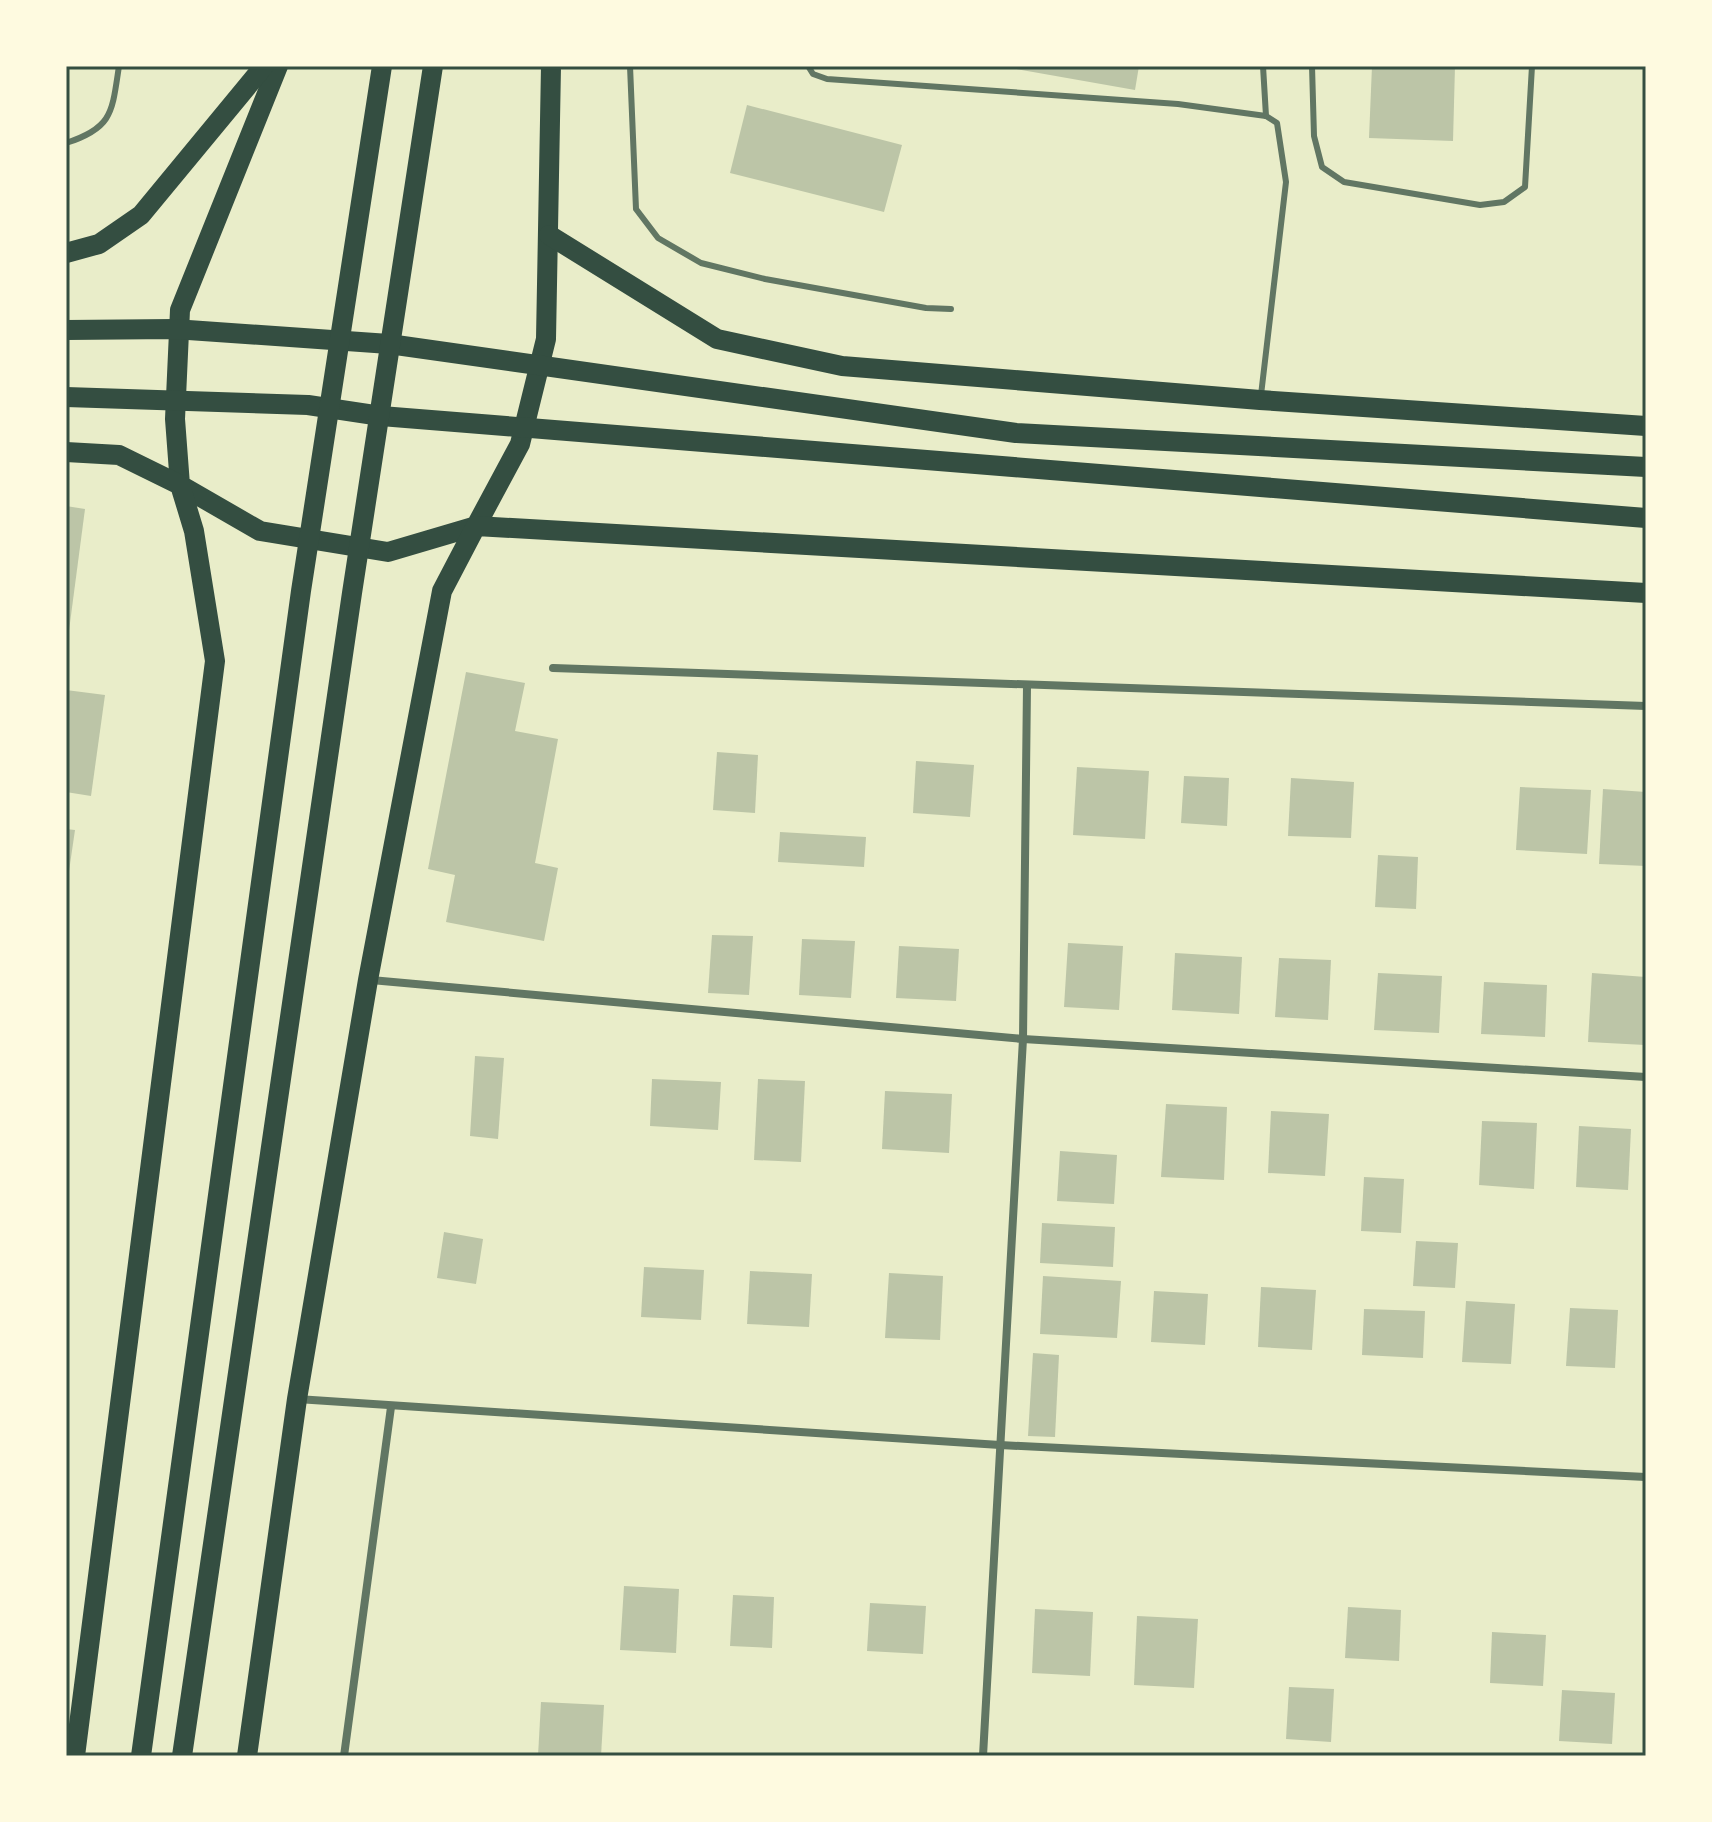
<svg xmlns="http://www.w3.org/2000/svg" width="1712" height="1822" font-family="'Nunito Sans',sans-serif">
  <rect width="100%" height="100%" fill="#e9edc9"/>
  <g fill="#bcc5a7">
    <polygon points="999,66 1139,66 1135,90"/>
    <polygon points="1372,66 1455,66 1453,141 1369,138"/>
    <polygon points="747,105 902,145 884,212 730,173"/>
    <polygon points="66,506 85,509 68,638 66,638"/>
    <polygon points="466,672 525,683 515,731 558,739 535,863 558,868 544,941 446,922 455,875 428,869"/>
    <polygon points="66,690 105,695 91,796 66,792"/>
    <polygon points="717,752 758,755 755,813 713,810"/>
    <polygon points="916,761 974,765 970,817 913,813"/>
    <polygon points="1077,767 1149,771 1145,839 1073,835"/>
    <polygon points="1184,776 1229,778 1227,826 1181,823"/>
    <polygon points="1291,778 1354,782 1351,838 1288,836"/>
    <polygon points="1520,787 1591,790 1587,854 1516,850"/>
    <polygon points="1603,789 1646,792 1646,866 1599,864"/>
    <polygon points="66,829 75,830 68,878 66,878"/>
    <polygon points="780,832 866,837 864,867 778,862"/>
    <polygon points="1378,855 1418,857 1416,909 1375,907"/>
    <polygon points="712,935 753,936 749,995 708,993"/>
    <polygon points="802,939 855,941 851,998 799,995"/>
    <polygon points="1068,943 1123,946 1119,1010 1064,1007"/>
    <polygon points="899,946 959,949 956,1001 896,998"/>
    <polygon points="1175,953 1242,957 1239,1014 1172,1010"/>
    <polygon points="1279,958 1331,960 1328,1020 1275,1017"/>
    <polygon points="1378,973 1442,976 1439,1033 1374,1030"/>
    <polygon points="1592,973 1646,977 1645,1045 1588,1042"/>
    <polygon points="1484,982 1547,985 1545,1037 1481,1034"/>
    <polygon points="475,1056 504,1058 498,1139 470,1136"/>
    <polygon points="652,1079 721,1082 718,1130 650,1126"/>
    <polygon points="758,1079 805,1081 801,1162 754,1160"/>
    <polygon points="885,1091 952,1094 949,1153 882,1149"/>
    <polygon points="1166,1104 1227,1107 1224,1180 1161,1177"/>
    <polygon points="1271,1111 1329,1114 1325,1176 1268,1173"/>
    <polygon points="1482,1121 1537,1123 1534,1189 1479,1185"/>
    <polygon points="1579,1126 1631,1129 1628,1190 1576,1187"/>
    <polygon points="1060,1151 1117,1155 1114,1204 1057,1201"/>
    <polygon points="1364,1177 1404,1179 1401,1233 1361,1231"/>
    <polygon points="1042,1223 1115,1227 1113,1267 1040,1263"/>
    <polygon points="444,1232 483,1239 476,1284 437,1278"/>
    <polygon points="1416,1241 1458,1243 1455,1288 1413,1286"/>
    <polygon points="644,1267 704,1270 701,1320 641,1317"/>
    <polygon points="750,1271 812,1274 809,1327 747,1324"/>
    <polygon points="889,1273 943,1276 940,1340 885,1338"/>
    <polygon points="1043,1276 1121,1281 1117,1338 1040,1334"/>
    <polygon points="1261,1287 1316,1290 1312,1350 1258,1347"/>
    <polygon points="1154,1291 1208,1294 1205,1345 1151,1342"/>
    <polygon points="1466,1301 1515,1304 1511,1364 1462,1362"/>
    <polygon points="1570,1308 1618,1310 1615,1368 1566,1366"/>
    <polygon points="1364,1309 1425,1311 1423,1358 1362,1355"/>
    <polygon points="1033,1353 1059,1355 1055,1437 1028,1436"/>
    <polygon points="624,1586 679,1589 676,1653 620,1650"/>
    <polygon points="733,1595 774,1597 772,1648 730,1646"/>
    <polygon points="870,1603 926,1606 923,1654 867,1651"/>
    <polygon points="1348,1607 1401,1610 1399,1661 1345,1658"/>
    <polygon points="1035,1609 1093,1612 1090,1676 1032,1673"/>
    <polygon points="1137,1616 1198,1619 1194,1688 1134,1685"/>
    <polygon points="1492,1632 1546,1635 1543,1686 1490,1683"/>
    <polygon points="1289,1687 1334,1689 1331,1742 1286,1739"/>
    <polygon points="1562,1690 1615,1693 1612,1744 1559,1741"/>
    <polygon points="541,1702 604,1705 601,1756 538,1756"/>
  </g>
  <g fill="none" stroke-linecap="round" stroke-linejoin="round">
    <g stroke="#617663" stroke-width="6">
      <polyline points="630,66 636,209 658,238 701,263 765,279 926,308 951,309"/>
      <polyline points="808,66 813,74 827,79 1178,104 1266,116 1277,123 1286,182 1261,395"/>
      <polyline points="1263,66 1266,116"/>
      <polyline points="1312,66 1314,136 1322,167 1344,182 1480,205 1504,202 1525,187 1532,66"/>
      <path d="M66 143C113 128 112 112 119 66"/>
    </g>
    <g stroke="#617663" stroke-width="8">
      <polyline points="553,668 1646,706"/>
      <polyline points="371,980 1023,1039 1646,1077"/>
      <polyline points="297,1399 1000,1445 1646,1477"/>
      <polyline points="344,1756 391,1407"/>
      <polyline points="983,1756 1023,1039 1027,686"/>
    </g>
    <g stroke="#344e41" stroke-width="20">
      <polyline points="278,66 180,310 175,419 180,485 260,531 388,552 476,526 520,444 546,339 551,66"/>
      <polyline points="549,235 717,339 842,366 1260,400 1646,426"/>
      <polyline points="66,253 99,244 141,215 264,66"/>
      <polyline points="66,330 174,329 389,344 1016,433 1646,467"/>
      <polyline points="66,397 308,405 381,416 1646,518"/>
      <polyline points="66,452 119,455 180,485 194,531 215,661 75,1756"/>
      <polyline points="141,1756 301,591 382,66"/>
      <polyline points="182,1756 352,593 433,66"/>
      <polyline points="247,1756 297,1399 368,980 442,591 476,526 1646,593"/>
    </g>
  </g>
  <rect width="1712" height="1822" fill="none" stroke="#fefae0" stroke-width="136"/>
  <rect x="68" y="68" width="1576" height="1686" fill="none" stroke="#344e41" stroke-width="3"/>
</svg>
